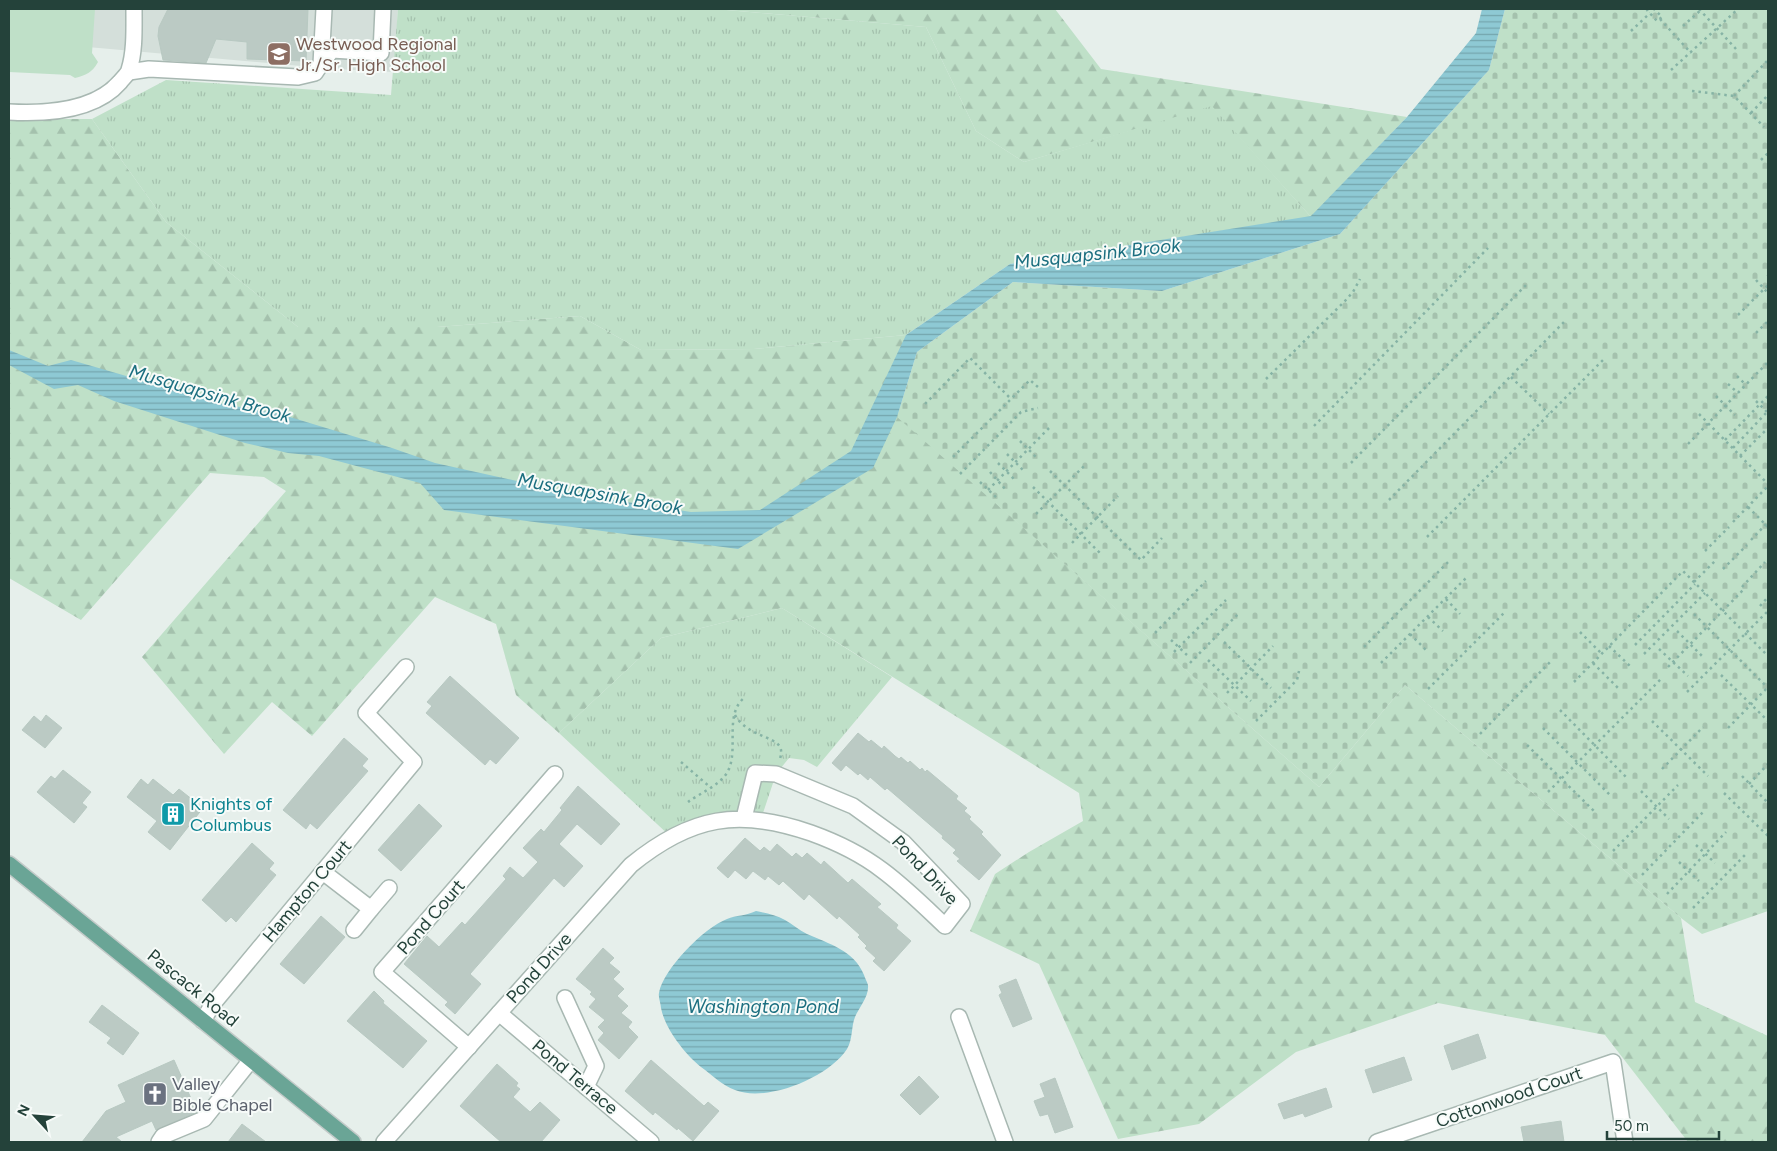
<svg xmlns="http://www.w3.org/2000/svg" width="1777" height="1151" font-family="Figtree,sans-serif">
  <defs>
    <pattern id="forest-firs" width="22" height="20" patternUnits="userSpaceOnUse" patternTransform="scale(1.25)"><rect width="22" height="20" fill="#bfe0c8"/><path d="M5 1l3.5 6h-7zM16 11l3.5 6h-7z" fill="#a4c1ad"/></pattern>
    <pattern id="cemetery-stones" width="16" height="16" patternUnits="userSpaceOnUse" patternTransform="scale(1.25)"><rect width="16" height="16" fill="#bfe0c8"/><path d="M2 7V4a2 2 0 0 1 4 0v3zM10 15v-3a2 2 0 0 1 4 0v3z" fill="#a4c1ad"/></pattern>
    <pattern id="park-tufts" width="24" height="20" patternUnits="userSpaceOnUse" patternTransform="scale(1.25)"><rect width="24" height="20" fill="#bfe0c8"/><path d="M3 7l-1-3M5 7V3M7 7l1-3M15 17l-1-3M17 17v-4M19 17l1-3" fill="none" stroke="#a4c1ad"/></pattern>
    <pattern id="water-rules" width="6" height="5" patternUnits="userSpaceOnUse" patternTransform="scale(1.25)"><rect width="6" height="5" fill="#8ec9d4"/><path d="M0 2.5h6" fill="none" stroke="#74a5ad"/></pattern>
  </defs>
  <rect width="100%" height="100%" fill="#e6efeb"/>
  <polygon fill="#d4dfda" points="9,9 398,9 394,72 335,69 9,40"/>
  <path fill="#bfe0c8" d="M9 9H95L92 53 98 62C92 73 86 75 75 78L70 75 9 72Z"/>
  <g fill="url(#forest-firs)">
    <polygon points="715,9 1055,9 1101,69 1407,117 1311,217 1212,107 1024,162 976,131 926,27"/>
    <polygon points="9,119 92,119 166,222 298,327 437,327 580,316 641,350 754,349 906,335 898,417 1319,787 1405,685 1681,918 1695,1002 1768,1036 1768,1142 1688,1142 1605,1035 1438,1003 1296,1052 1199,1124 1118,1139 1039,964 970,931 995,874 1029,852 1083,821 1079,793 782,608 661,638 559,733 516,695 496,624 435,597 312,736 272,702 224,754 142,657 286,491 264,477 210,473 81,620 9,578"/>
  </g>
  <polygon fill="url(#cemetery-stones)" points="1505,9 1768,9 1768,911 1702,934 1681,918 1405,685 1319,787 897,417 917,352 1013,282 1162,291 1340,234 1489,70"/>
  <g fill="url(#park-tufts)">
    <polygon points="398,9 715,9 926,27 976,131 1024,162 1212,106 1311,217 1010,264 906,335 754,349 641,350 580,316 437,327 298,327 166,222 92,119 166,80 391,95"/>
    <polygon points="782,608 892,677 817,767 804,760 789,758 776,774 761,819 671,837 559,733 661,638"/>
  </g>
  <g fill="url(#water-rules)">
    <polygon points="1482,9 1505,9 1489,70 1340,234 1162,291 1013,282 917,352 897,417 873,468 738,549 444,510 420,483 319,456 288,453 245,443 114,401 78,385 54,389 9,365 9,350 48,366 71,360 223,404 280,414 392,448 435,463 576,494 691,512 760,510 851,451 906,335 1010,264 1311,216 1407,117 1476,33"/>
    <path d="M756 911C765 913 776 915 785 920 792 924 799 930 807 934 829 944 854 950 864 975 865 978 867 982 868 985 869 997 859 1007 855 1017 851 1027 853 1039 847 1049 829 1077 767 1103 735 1090 722 1085 712 1075 701 1067 685 1054 665 1029 661 1008 661 1004 658 997 659 993 663 969 705 927 727 919 736 915 746 916 756 911Z"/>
  </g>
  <g fill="#bbcac4" stroke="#b8c9c2">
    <polygon points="168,9 308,9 306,61 247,59 247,42 216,39 206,63 163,60 158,36 159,27"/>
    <polygon points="450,676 519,738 496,764 490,759 485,765 426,713 432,706 427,702"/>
    <polygon points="46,715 62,728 45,748 22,730 34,716 41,722"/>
    <polygon points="858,733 869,742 871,740 882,749 884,746 895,756 899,759 901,757 908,763 910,761 920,770 922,768 925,772 927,770 958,796 956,799 967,808 964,811 971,817 969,819 983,832 981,834 1001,855 979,880 957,861 960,859 953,853 956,850 942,838 943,836 887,788 885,790 870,777 868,780 860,773 858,775 846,765 841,771 832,763"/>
    <polygon points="344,738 368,759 362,766 368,771 317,829 310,823 306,829 283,810"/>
    <polygon points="63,770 91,792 82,803 87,807 74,823 37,792 51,776 55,779"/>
    <polygon points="141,779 148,785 153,779 173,795 179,789 203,808 170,850 148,832 157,821 127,797"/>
    <polygon points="578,786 620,824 601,845 577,824 559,844 583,866 564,887 554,878 470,974 481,984 455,1014 445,1005 448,1002 404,964 427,936 439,947 462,922 465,925 506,879 503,876 510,867 523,878 538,862 523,848 541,829 544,832 562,810 560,808"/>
    <polygon points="419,804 442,826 401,871 378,850"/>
    <polygon points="745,838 760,851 764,847 770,852 777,844 792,857 796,853 802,858 807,853 821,865 824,861 848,883 852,879 881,904 877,907 898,925 896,928 911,941 884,971 873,961 876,958 865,948 867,946 858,937 860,935 839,916 837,919 809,894 804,900 783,881 779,885 768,876 765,880 753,871 746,879 735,870 728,878 717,868"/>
    <polygon points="252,843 274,863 269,869 276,875 236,922 231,917 226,922 202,900"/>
    <polygon points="321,916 345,937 304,984 280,964"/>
    <polygon points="603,948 614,958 609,963 620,972 613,979 624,989 617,996 628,1006 621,1013 632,1022 628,1027 638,1037 619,1059 598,1040 604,1033 598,1027 605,1020 589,1007 596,999 590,994 592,992 576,979"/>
    <polygon points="1016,979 1032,1019 1013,1027 999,995 1002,993 999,986"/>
    <polygon points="374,991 384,1001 383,1003 427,1041 403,1068 347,1021"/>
    <polygon points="102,1005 139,1033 123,1055 107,1043 111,1038 89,1022"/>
    <polygon points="1478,1034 1486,1058 1452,1070 1444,1046"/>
    <polygon points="1404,1057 1412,1080 1373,1093 1365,1070"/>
    <polygon points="174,1060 197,1112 156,1130 152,1121 116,1137 122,1142 82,1142 106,1111 126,1102 118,1085"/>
    <polygon points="651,1060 704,1106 708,1102 719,1111 693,1141 678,1128 677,1130 655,1112 653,1115 625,1091"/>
    <polygon points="497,1064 518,1083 516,1086 520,1089 513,1097 530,1112 540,1102 560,1120 541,1142 501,1142 460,1106"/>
    <polygon points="919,1076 939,1097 920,1115 900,1095"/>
    <polygon points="1055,1078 1073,1127 1055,1133 1048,1114 1040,1116 1034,1101 1045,1097 1040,1084"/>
    <polygon points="1326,1088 1332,1107 1305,1117 1303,1113 1284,1119 1278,1104"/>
    <polygon points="1561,1121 1564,1142 1524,1142 1521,1127"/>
    <polygon points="242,1124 266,1142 228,1142"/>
  </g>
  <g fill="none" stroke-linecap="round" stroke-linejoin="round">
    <defs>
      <g id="minor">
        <polyline points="321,64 324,9"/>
        <polyline points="129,72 149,69 298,77 315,73 321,64 332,50 381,53 383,9"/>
        <path d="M9 112C45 114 95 111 120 82 123 78 128 74 129 70 135 51 134 29 134 9"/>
        <polyline points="323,872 371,909 354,930"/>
        <polyline points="371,909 389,888"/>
        <polyline points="565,998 596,1066 586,1087"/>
        <polyline points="499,1013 651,1142"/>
        <polyline points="959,1017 1005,1142"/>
        <polyline points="203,1021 212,1005 414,762 366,713 406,667"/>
        <polyline points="469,1047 382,972 555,774"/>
        <polyline points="159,1142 163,1136 204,1119 251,1060"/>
        <path d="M384 1142 631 865C691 816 739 808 811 833 836 842 861 854 882 870 905 887 925 907 945 926L962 904 903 842 853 806 776 774 755 773 744 818"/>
        <polyline points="1377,1142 1613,1062 1625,1142"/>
      </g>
      <polyline id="major" points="9,864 353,1142"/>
    </defs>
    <use href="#minor" stroke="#a8b8b2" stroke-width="18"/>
    <use href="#major" stroke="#c2cac8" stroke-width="18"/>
    <g stroke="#86b3a5" stroke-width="2.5" stroke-dasharray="2.5 4" stroke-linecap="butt">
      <polyline points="1648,9 1647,10 1657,21 1662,17 1654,9"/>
      <polyline points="1699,9 1736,49"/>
      <polyline points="1660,19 1691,53"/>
      <polyline points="1683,26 1702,9"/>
      <polyline points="1631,31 1650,13"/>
      <polyline points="1671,70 1738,9"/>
      <polyline points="1692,91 1734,96 1764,127"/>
      <polyline points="1734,96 1768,60"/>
      <polyline points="1751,113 1768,95"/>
      <polyline points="1761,160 1768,153"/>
      <polyline points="1768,275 1768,276"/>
      <polyline points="1756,280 1768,293"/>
      <polyline points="1738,315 1768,285"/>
      <polyline points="1756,333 1768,321"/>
      <polyline points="1737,376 1746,385"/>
      <polyline points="1511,377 1549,414"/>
      <polyline points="1266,379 1344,302 1353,292 1360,279"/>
      <polyline points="1728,384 1738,393"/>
      <polyline points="1716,396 1735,415"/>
      <polyline points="1756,401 1768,413"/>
      <polyline points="925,404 970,358 1011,399"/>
      <polyline points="1699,414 1768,484"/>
      <polyline points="1314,426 1488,248"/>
      <polyline points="1725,440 1768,396"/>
      <polyline points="1020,441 1038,459"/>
      <polyline points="1688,444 1768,362"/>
      <polyline points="1733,448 1768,411"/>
      <polyline points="1007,454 1025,472"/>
      <polyline points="1740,456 1768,428"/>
      <polyline points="953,457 1030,380 1039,388"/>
      <polyline points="998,463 1016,481"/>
      <polyline points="1351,463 1526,285"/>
      <polyline points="1050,471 1141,560 1162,538"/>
      <polyline points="990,472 1007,491"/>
      <polyline points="960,474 1021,412 1038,408"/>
      <polyline points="980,482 998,499"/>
      <polyline points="1033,487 1100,553"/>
      <polyline points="988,490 1049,428"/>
      <polyline points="1389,500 1564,322"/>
      <polyline points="1748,507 1768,527"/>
      <polyline points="1036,514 1086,464"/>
      <polyline points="1733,522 1768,486"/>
      <polyline points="1427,537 1603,360"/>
      <polyline points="1751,540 1768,522"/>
      <polyline points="1072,543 1118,496"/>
      <polyline points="1705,551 1729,527"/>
      <polyline points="1723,569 1747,545"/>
      <polyline points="1694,582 1715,561"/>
      <polyline points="1742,587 1765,562"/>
      <polyline points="1446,599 1460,614"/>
      <polyline points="1760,606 1768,597"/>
      <polyline points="1694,614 1768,688"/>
      <polyline points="1428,617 1443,631"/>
      <polyline points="1677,631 1704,658"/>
      <polyline points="1580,632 1602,654"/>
      <polyline points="1155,633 1206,581"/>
      <polyline points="1745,633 1768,656"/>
      <polyline points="1410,634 1427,651"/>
      <polyline points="1171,640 1187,655"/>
      <polyline points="1224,642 1271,688"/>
      <polyline points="1635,645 1695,584"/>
      <polyline points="1609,646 1632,668"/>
      <polyline points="1364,647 1450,560"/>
      <polyline points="1659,649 1688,676"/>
      <polyline points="1174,652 1226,600"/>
      <polyline points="1644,654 1705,593"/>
      <polyline points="1208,660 1251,701"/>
      <polyline points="1190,663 1239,613"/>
      <polyline points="1381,663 1467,577"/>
      <polyline points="1593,663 1618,688"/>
      <polyline points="1668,667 1744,589"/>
      <polyline points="1721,675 1768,721"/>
      <polyline points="1574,682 1683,571 1740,628"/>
      <polyline points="1428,689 1504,613"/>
      <polyline points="1687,692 1767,612"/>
      <polyline points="1227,693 1273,646"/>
      <polyline points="1560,710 1628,779"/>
      <path d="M735 715C747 736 774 736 780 747 782 751 781 755 780 759"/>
      <polyline points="1256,721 1297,680 1299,671"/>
      <polyline points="1652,721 1708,776"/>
      <polyline points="1543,728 1611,796"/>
      <polyline points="1728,728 1768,687"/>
      <polyline points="1480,734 1552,660"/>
      <polyline points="1527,745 1595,812"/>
      <polyline points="681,762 710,787"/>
      <polyline points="1662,769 1703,727"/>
      <polyline points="1742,776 1768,803"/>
      <polyline points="1749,784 1768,764"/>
      <polyline points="1641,791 1669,819"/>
      <polyline points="1548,792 1661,679"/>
      <polyline points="1724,793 1768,836"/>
      <path d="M688 802C700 793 721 785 728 771 739 749 724 715 744 698"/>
      <polyline points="1696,845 1715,863"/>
      <polyline points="1613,851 1678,785"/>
      <polyline points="1679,862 1699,881"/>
      <polyline points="1642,875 1704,811"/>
      <polyline points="1667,894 1726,832"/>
      <polyline points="1693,908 1747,853"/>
    </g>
    <use href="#minor" stroke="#fff" stroke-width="15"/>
    <use href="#major" stroke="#6aa596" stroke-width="15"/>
  </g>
  <defs>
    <symbol id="school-square" viewBox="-11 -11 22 22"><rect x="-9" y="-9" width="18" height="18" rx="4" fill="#8d6e63" stroke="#f7fbf9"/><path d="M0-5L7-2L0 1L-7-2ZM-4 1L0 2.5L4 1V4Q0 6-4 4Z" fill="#fff"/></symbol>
    <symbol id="building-square" viewBox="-11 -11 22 22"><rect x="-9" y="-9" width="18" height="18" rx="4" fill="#0f9aa8" stroke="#f7fbf9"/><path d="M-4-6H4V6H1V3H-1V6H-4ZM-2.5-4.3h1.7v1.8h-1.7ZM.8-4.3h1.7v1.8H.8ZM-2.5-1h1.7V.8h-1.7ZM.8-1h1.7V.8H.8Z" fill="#fff"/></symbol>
    <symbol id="church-square" viewBox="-11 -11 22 22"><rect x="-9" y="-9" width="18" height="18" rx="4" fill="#6b7280" stroke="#f7fbf9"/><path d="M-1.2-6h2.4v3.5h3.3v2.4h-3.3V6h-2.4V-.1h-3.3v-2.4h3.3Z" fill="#fff"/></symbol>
  </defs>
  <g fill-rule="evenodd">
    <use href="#school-square" x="265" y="40" width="28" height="28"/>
    <use href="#building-square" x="159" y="800" width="28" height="28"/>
    <use href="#church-square" x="141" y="1080" width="28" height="28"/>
  </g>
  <g text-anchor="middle" stroke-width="4" stroke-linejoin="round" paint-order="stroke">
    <g font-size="18" fill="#785e54" stroke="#f7fbf9" text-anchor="start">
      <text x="296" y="50">Westwood Regional<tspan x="296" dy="21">Jr./Sr. High School</tspan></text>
    </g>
    <g font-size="18" fill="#0d838f" stroke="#f7fbf9" text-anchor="start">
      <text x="190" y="810">Knights of<tspan x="190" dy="21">Columbus</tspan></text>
    </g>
    <g font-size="18" fill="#24423a" stroke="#f7fbf9">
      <text transform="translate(925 870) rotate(47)" y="6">Pond Drive</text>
      <text transform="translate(307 891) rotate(-50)" y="6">Hampton Court</text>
      <text transform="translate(431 917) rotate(-49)" y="6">Pond Court</text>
      <text transform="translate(539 968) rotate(-48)" y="6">Pond Drive</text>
      <text transform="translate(193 988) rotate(39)" y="6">Pascack Road</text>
      <text transform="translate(575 1077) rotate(40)" y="6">Pond Terrace</text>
      <text transform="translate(1509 1097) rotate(-19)" y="6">Cottonwood Court</text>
    </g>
    <g font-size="18" fill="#5b616d" stroke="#f7fbf9" text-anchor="start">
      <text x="172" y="1090">Valley<tspan x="172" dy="21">Bible Chapel</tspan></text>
    </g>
    <g font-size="19" font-style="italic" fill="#1c6f80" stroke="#f7fbf9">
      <text transform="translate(1097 253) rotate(-6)" y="7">Musquapsink Brook</text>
      <text transform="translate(210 393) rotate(16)" y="7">Musquapsink Brook</text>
      <text transform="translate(600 493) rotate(10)" y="7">Musquapsink Brook</text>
      <text x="763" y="1013">Washington Pond</text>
    </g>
  </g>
  <rect width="1777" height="1151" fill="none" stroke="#24423a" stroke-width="20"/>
  <g transform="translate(35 1116) rotate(296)" stroke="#f7fbf9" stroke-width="4" paint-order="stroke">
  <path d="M0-4L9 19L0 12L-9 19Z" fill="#24423a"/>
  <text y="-8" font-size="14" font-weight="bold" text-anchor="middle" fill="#24423a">N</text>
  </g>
  <path d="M1607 1131v8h112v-8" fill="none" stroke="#24423a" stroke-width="2.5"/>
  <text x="1614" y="1131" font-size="15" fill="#24423a" stroke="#f7fbf9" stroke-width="4" paint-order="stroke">50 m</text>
</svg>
